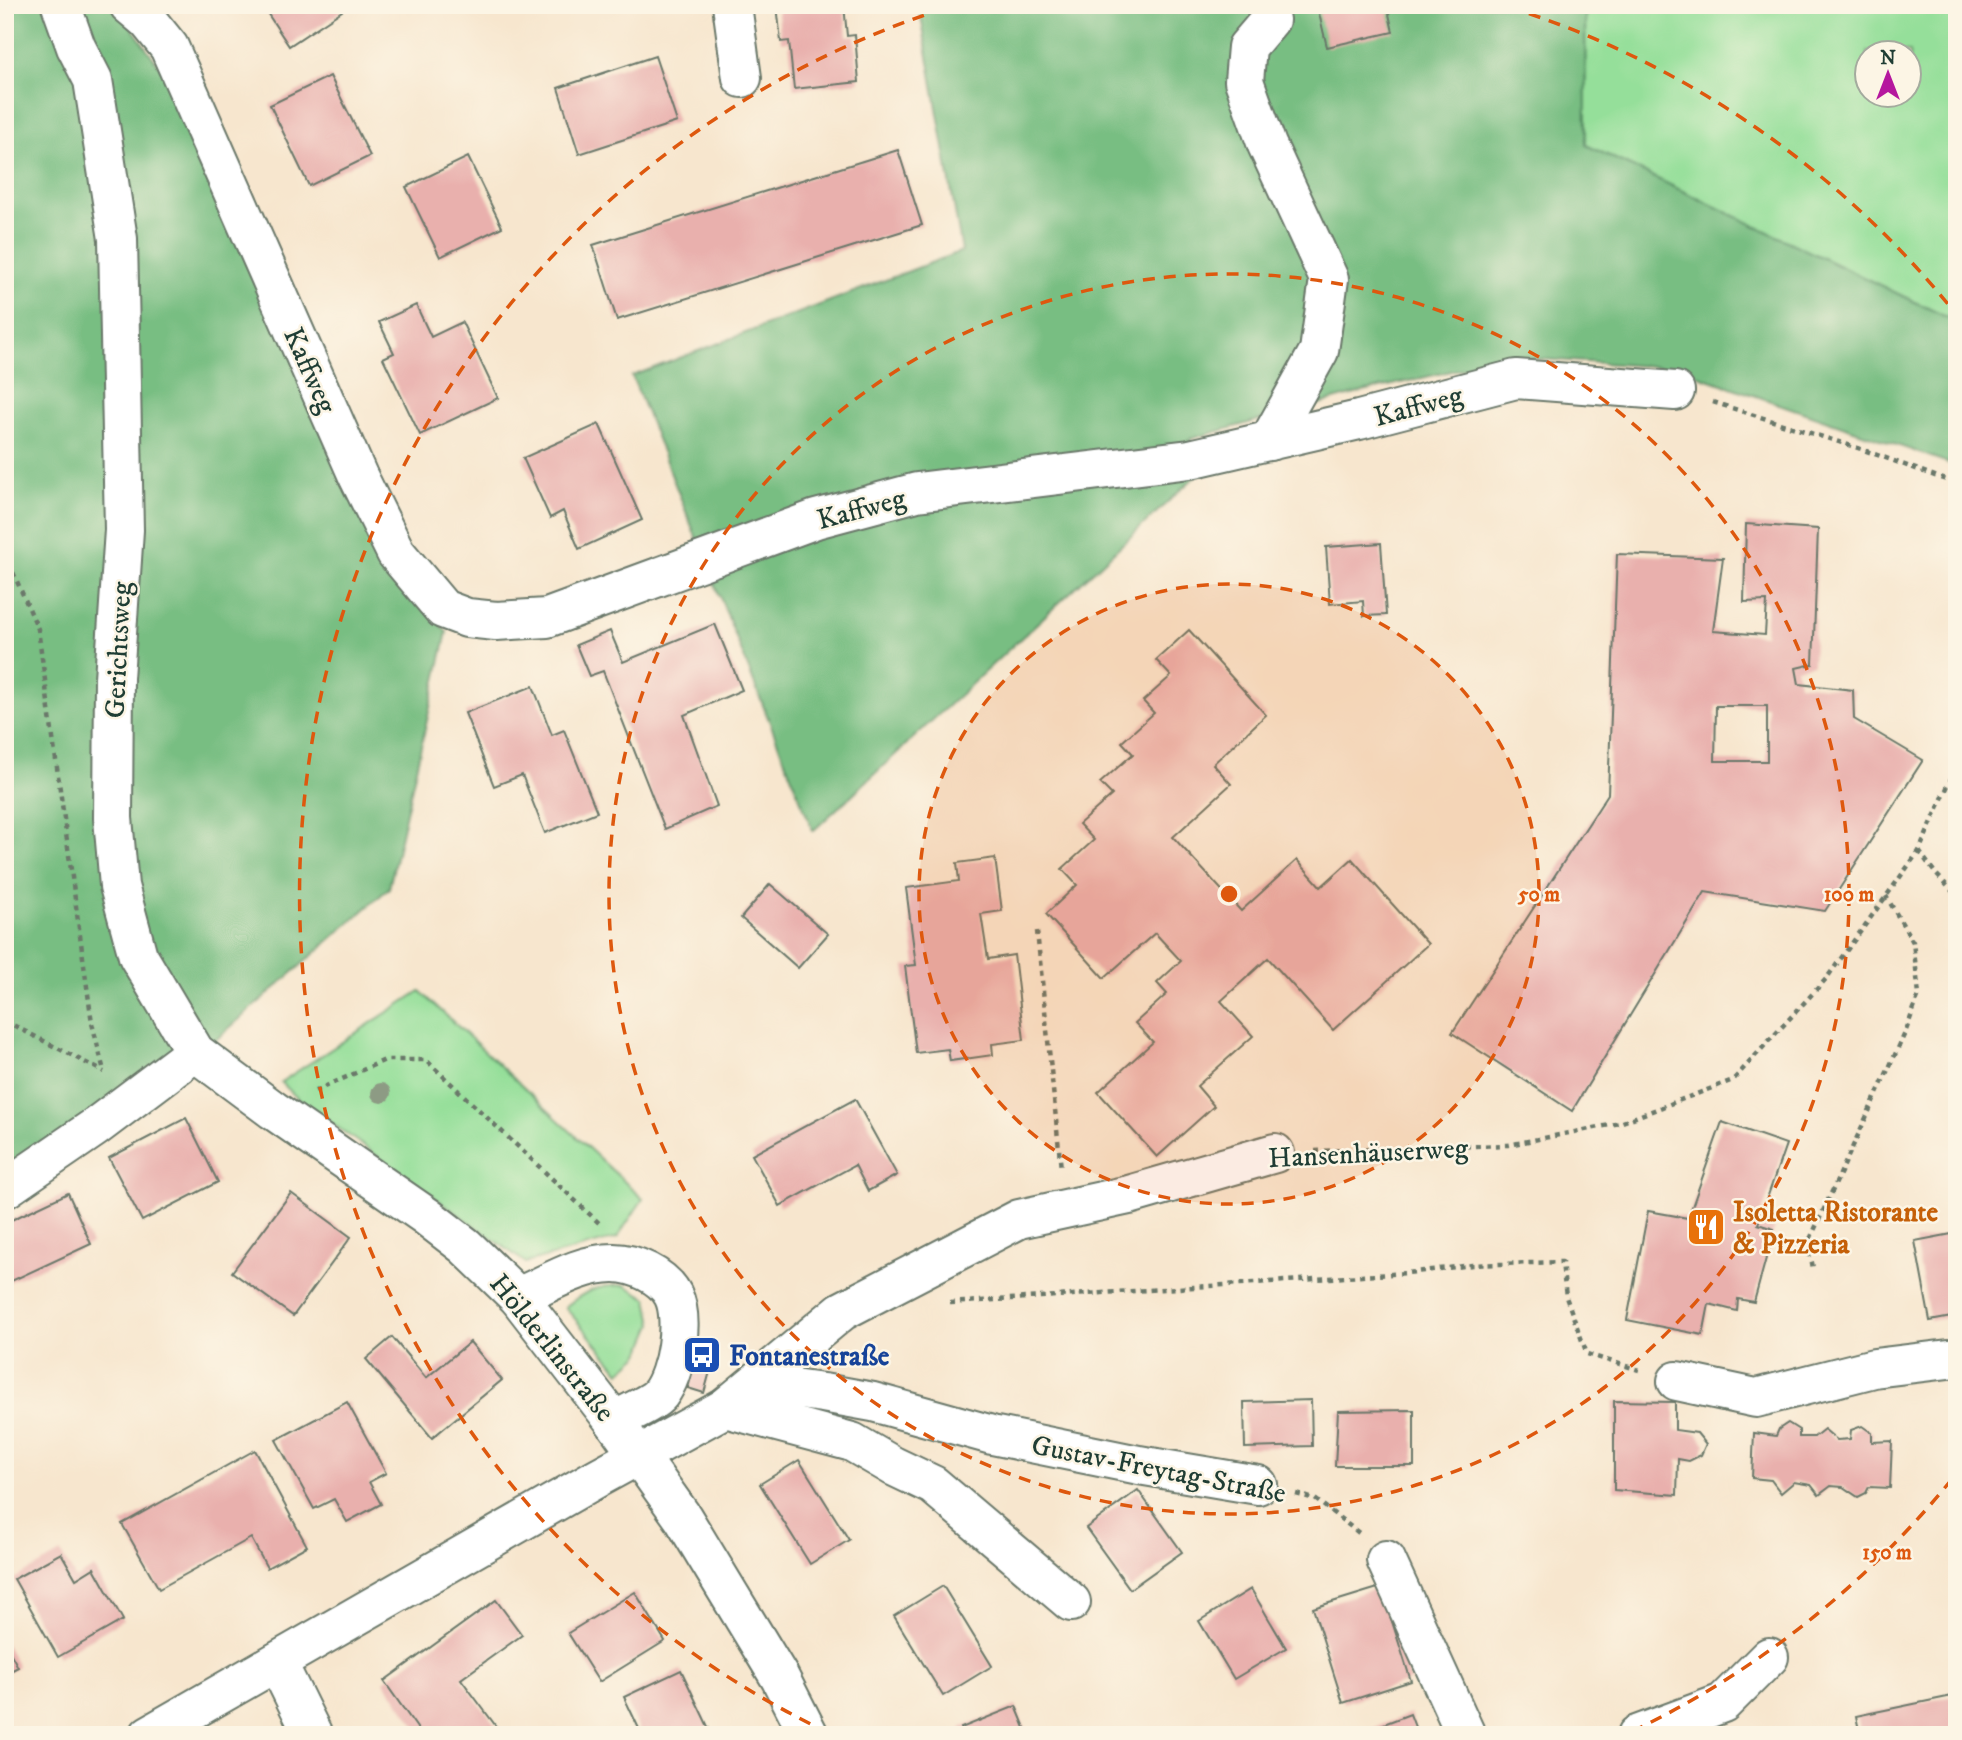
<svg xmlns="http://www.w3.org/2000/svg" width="1962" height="1740" font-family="'IM FELL DW Pica',serif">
  <rect width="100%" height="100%" fill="#fcf5e5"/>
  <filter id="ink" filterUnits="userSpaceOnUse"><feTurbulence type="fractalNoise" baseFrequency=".0143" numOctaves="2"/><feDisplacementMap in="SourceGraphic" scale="14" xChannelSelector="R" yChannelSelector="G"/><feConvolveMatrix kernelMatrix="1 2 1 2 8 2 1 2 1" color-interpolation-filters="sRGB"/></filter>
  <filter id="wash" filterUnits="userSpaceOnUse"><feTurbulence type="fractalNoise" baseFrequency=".00686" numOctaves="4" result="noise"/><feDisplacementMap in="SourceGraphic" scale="28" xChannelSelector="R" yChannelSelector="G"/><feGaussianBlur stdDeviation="1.57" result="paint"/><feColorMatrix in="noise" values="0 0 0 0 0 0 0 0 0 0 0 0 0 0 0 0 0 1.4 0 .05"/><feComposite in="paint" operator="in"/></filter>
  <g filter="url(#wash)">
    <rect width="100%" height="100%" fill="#f7e6ce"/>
    <g fill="#95df9a" stroke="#5a8e67" stroke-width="2" fill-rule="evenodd">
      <path d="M1585 5H1957V322L1586 145ZM1868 52H1910V94H1868Z"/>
      <polygon points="420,991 643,1199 617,1238 526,1263 298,1099 281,1082"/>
      <path d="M625 1285 648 1299 653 1324 640 1354 620 1372 565 1307C586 1290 597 1286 625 1285Z"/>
    </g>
    <g fill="#78be82" stroke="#4c7e5b" stroke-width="2">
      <polygon points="5,5 116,5 193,114 385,564 447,632 389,888 202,1052 5,1178"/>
      <polygon points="919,5 1585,5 1586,145 1957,322 1957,466 1676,368 1510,357 1363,392 1190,439 1199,473 813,831 632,376 962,251"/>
    </g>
    <g id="blocks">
      <g fill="#e9b0ad" fill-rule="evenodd">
        <polygon points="262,5 339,5 342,11 289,46"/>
        <polygon points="777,5 844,5 847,36 855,35 859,82 794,89 789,41 781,42"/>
        <polygon points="1317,5 1387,5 1393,32 1327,47"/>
        <polygon points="655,56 677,122 579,154 558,88"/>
        <polygon points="330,76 370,156 309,186 270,105"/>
        <polygon points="898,150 922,225 617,320 593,245"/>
        <polygon points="468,157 502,227 440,257 406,187"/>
        <polygon points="416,305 431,337 462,322 498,398 420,435 383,358 394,353 379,322"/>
        <polygon points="599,424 642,520 579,549 563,511 550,518 523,458"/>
        <path d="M1746 524 1818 529 1813 664 1796 668 1799 684 1853 690 1854 719 1923 760 1825 911 1705 892 1572 1111 1452 1033 1608 794 1617 554 1723 558 1713 631 1765 635 1767 601 1744 602ZM1716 706H1767V761H1715Z"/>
        <polygon points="1381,543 1386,615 1364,616 1363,601 1330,604 1326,547"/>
        <polygon points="715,624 742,690 684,715 717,806 665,829 603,671 589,676 576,645 610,631 623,662"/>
        <polygon points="1189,630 1266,715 1213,764 1231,784 1173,837 1241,911 1297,860 1321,887 1352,859 1428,944 1333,1030 1268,958 1221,1001 1253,1036 1197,1086 1214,1106 1157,1157 1098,1092 1153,1042 1135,1023 1167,994 1157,983 1181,961 1155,933 1104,978 1046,914 1077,885 1062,869 1094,840 1079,824 1112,795 1100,783 1133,754 1122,742 1154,713 1143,701 1171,676 1156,660"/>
        <polygon points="533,686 552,735 564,730 597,812 545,833 522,775 494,786 465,713"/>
        <polygon points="995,858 1002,911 981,914 988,959 1014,955 1024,1040 992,1044 993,1055 950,1061 948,1049 916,1053 905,966 916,965 906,888 959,881 957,863"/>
        <polygon points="770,884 828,934 798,968 741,918"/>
        <polygon points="855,1099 897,1175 868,1191 855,1165 780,1206 752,1155"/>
        <polygon points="186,1118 218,1182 142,1221 109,1158"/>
        <polygon points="1722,1122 1786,1144 1758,1224 1774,1229 1754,1302 1738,1299 1737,1311 1709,1304 1703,1335 1627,1320 1648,1211 1688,1218"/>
        <polygon points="68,1193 91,1244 5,1284 5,1223"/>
        <polygon points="291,1193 351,1237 293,1316 232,1272"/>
        <polygon points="1957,1233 1957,1316 1930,1321 1915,1241"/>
        <polygon points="392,1337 426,1378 470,1342 502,1380 432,1438 366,1359"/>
        <polygon points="701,1342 717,1346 704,1393 688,1388"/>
        <polygon points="1311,1400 1312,1446 1245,1448 1244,1402"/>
        <polygon points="1614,1401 1675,1402 1675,1430 1697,1433 1706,1444 1701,1455 1689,1461 1678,1459 1677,1495 1614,1490"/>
        <polygon points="347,1402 386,1473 369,1482 381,1504 347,1522 334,1499 314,1509 276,1440"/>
        <polygon points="1414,1410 1414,1466 1335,1466 1338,1411"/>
        <polygon points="1788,1423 1799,1430 1799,1437 1814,1437 1824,1429 1837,1440 1850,1439 1851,1430 1862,1426 1872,1433 1872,1442 1892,1441 1890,1488 1869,1487 1866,1493 1858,1497 1843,1487 1831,1486 1819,1495 1811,1485 1794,1482 1781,1493 1771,1480 1752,1478 1754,1433 1776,1436 1779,1429"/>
        <polygon points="255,1450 307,1546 267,1568 251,1538 159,1589 122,1524"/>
        <polygon points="799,1460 849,1540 810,1564 760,1484"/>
        <polygon points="1138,1490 1182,1552 1130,1589 1086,1528"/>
        <polygon points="61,1553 76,1579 94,1568 123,1620 58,1657 14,1579"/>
        <polygon points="943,1586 992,1666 943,1696 894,1616"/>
        <polygon points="1381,1587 1411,1681 1343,1703 1313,1608"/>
        <polygon points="1251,1589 1286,1648 1234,1679 1199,1621"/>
        <polygon points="635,1592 665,1641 599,1682 568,1633"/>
        <polygon points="496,1600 522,1635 461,1679 501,1733 422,1735 384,1681"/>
        <polygon points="5,1643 18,1667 5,1674"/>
        <polygon points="681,1670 712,1735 642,1735 624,1697"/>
        <polygon points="1957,1695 1957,1735 1860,1735 1856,1716"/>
        <polygon points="1016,1706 1028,1735 964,1735 961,1728"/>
        <polygon points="1410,1714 1418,1735 1355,1735"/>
      </g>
    </g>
  </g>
  <g filter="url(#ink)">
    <use href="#blocks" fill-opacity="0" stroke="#6b786a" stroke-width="2"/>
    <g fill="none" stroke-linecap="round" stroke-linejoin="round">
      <defs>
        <g id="minor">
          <polyline points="61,5 76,47 93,80 118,239 124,530 114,678 113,818 119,886 138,956 195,1052 273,1110 426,1216 465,1246 518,1297 614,1421 683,1518 780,1678 809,1735"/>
          <polyline points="129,5 148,21 169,47 358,476 396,553 443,609 467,618 496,621 547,618 816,519 917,492 1190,459 1359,420 1516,379 1675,391"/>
          <polyline points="732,5 742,78"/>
          <polyline points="1269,441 1319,351 1329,279 1267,145 1244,81 1247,47 1270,20"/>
          <polyline points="5,1189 94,1128 195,1052"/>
          <path d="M518 1297C548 1284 580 1263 614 1263 634 1263 663 1276 673 1295 685 1319 676 1373 660 1394 653 1403 626 1414 614 1421"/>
          <polyline points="1677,1381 1756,1398 1874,1368 1957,1358"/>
          <polyline points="738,1404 793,1389 823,1393 873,1402 992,1435 1139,1465 1258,1485"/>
          <polyline points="725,1408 852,1442 893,1466 933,1485 1071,1602"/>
          <polyline points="1386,1560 1466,1735"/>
          <polyline points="277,1662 313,1735"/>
          <polyline points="149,1735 597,1478 725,1408 842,1311 1019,1219 1129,1195 1275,1153"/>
          <polyline points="1637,1735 1723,1703 1769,1657"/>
        </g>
      </defs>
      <use href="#minor" stroke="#6b786a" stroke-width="42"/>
      <g stroke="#6b786a" stroke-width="4.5" stroke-dasharray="5 5" stroke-linecap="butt">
        <polyline points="1713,402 1861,449 1957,484"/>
        <polyline points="5,554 38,629 92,1023 104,1071"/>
        <polyline points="1919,851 1936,874 1957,896"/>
        <polyline points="1037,931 1061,1169"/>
        <polyline points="5,1021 104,1072"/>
        <polyline points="315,1091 385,1060 426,1060 599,1223"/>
        <polyline points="1315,1151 1508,1145 1620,1123 1733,1080 1826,979 1919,851 1957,765"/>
        <path d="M1773 1235C1795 1242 1811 1243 1813 1270"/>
        <polyline points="1806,1248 1905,1033 1919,995 1913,942 1886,896"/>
        <polyline points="950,1303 1407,1273 1472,1265 1562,1262 1566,1297 1587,1354 1639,1370"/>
        <polyline points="1296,1494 1315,1499 1359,1533"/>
      </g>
      <use href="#minor" stroke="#fff" stroke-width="38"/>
    </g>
    <circle fill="#8d9b84" cx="381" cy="1093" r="10"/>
  </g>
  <circle cx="1229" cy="894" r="310" fill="#de580e" fill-opacity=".12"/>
  <g fill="none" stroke="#de580e" stroke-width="3.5" stroke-dasharray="12 9">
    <circle cx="1229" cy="894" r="310"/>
    <circle cx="1229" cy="894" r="620"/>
    <path d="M1952 1479A930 930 0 0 1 1629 1733M829 1733A930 930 0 0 1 949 7M1509 7A930 930 0 0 1 1952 309"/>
  </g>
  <defs>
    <symbol id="restaurant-square" viewBox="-11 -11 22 22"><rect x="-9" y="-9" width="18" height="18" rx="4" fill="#e8710a" stroke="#fcf5e5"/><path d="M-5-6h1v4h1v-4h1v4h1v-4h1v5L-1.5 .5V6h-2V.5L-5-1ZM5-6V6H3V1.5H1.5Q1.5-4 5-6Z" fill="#fff"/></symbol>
    <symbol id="bus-square" viewBox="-11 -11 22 22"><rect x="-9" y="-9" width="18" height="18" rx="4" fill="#1a4fb4" stroke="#fcf5e5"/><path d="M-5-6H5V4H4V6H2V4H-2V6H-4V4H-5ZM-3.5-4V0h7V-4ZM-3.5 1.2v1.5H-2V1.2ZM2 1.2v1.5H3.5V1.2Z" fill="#fff"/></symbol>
  </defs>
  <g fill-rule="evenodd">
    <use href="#restaurant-square" x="1684" y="1205" width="44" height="44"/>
    <use href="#bus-square" x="680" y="1333" width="44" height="44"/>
  </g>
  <g text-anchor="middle" stroke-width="5" stroke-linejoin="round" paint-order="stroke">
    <g font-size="28" fill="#1f3d34" stroke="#fcf5e5">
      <text transform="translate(311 370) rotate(66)" y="10">Kaffweg</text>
      <text transform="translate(1418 405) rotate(-15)" y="10">Kaffweg</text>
      <text transform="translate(861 508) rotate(-15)" y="10">Kaffweg</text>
      <text transform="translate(117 650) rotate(-87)" y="10">Gerichtsweg</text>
      <text transform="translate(1368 1152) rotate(-3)" y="10">Hansenhäuserweg</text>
      <text transform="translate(553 1347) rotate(51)" y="10">Hölderlinstraße</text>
      <text transform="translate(1159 1468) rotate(11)" y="10">Gustav-Freytag-Straße</text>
    </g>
    <g font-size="28" font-weight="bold" fill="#c56008" stroke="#fcf5e5" text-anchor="start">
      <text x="1733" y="1221">Isoletta Ristorante<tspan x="1733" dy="32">&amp; Pizzeria</tspan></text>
    </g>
    <g font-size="28" font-weight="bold" fill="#164399" stroke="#fcf5e5" text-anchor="start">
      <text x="729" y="1365">Fontanestraße</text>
    </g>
  </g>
  <circle cx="1229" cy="894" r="10" fill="#de580e" stroke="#fcf5e5" stroke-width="3.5"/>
  <g font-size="21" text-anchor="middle" font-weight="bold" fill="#de580e" stroke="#fcf5e5" stroke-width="5" stroke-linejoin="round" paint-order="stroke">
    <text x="1539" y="901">50 m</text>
    <text x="1849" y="901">100 m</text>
    <text x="1887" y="1559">150 m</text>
  </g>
  <rect width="1962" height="1740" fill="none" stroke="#fcf5e5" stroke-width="28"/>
  <g transform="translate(1888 74)"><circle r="33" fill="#fcf5e5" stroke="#a4ab9e" stroke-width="2"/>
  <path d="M0-5L12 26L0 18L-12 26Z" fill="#b5179e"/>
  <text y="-10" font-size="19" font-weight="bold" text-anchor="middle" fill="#1f3d34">N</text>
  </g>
</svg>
